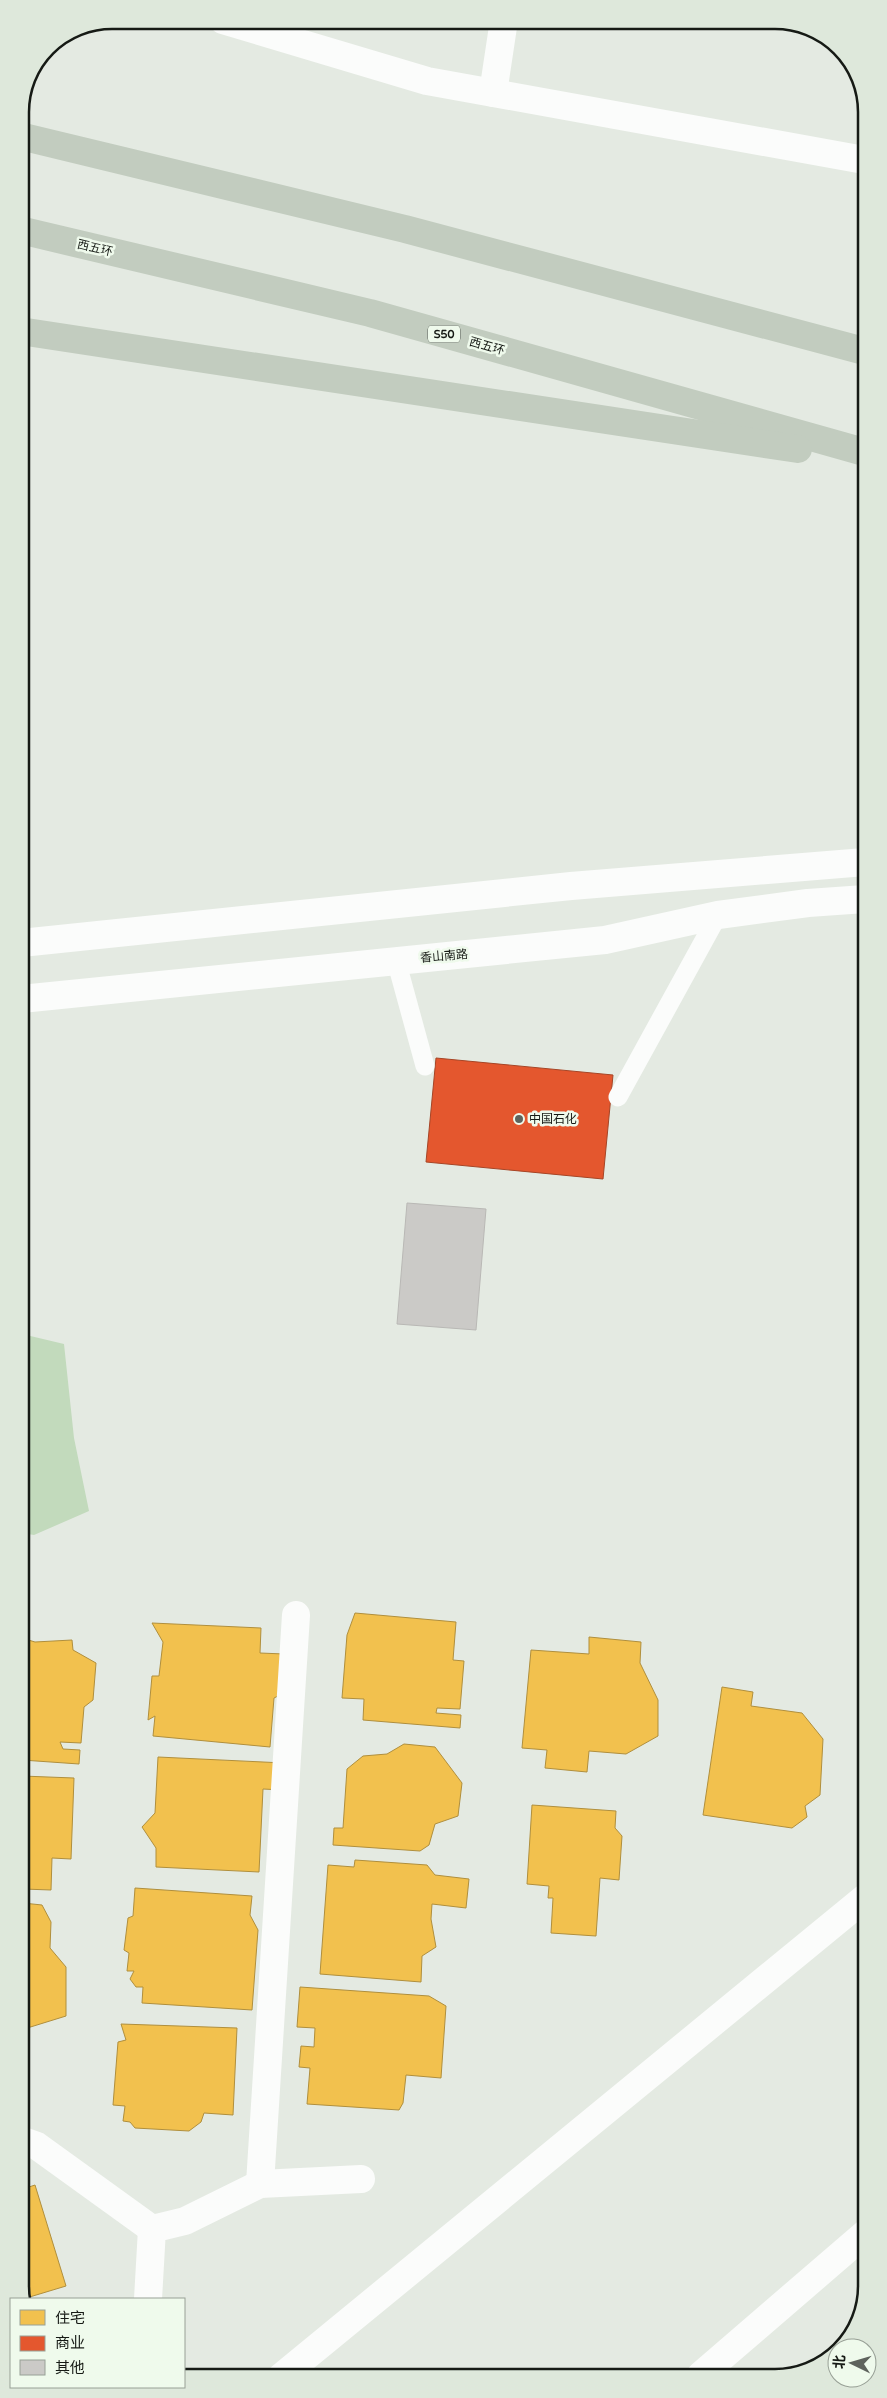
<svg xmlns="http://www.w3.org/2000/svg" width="887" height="2398" font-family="'Varela Round','Noto Sans SC',sans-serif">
  <rect width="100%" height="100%" fill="#e4eae2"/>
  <polygon fill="#c2dabc" points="22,1334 64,1344 74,1438 89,1511 34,1535 22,1533"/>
  <g fill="#f2c14e" stroke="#b08f3d">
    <polygon points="355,1613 456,1622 453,1660 464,1661 460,1709 437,1708 436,1713 461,1715 460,1728 363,1720 364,1699 342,1698 347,1635"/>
    <polygon points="152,1623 261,1628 260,1653 284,1654 282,1694 274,1698 270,1747 153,1736 155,1716 148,1720 152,1676 159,1676 163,1642"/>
    <polygon points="589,1637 641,1642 640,1663 658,1700 658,1736 626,1754 589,1751 587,1772 545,1768 547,1750 522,1748 531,1650 589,1654"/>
    <polygon points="22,1638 35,1642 72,1640 73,1650 96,1663 93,1700 84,1707 81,1743 60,1742 63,1749 80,1750 79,1764 22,1760"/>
    <polygon points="722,1687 753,1692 751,1706 802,1713 823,1739 820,1795 805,1806 807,1817 792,1828 703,1815"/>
    <polygon points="404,1744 435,1747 462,1783 458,1816 435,1824 429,1845 420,1851 333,1845 334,1828 343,1828 347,1769 363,1756 387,1754"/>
    <polygon points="158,1757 284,1763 282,1790 263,1789 259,1872 156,1867 156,1848 142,1827 155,1813"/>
    <polygon points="22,1776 74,1778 71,1859 52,1858 51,1890 23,1889"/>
    <polygon points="532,1805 616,1811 615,1828 622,1836 619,1880 600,1878 596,1936 551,1933 553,1898 548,1898 549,1886 527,1884"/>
    <polygon points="355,1860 427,1865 435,1875 469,1879 466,1908 432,1904 431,1919 436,1947 422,1956 421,1982 320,1974 328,1865 354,1867"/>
    <polygon points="135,1888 252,1896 250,1915 258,1930 252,2010 142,2003 143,1987 136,1987 130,1979 134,1971 127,1971 129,1953 124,1950 128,1918 133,1916"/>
    <polygon points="23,1903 42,1905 51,1922 50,1948 66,1967 66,2016 24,2029"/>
    <polygon points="300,1987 429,1996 446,2006 441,2078 406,2075 403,2103 399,2110 307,2104 310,2068 299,2067 301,2046 314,2047 315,2028 297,2027"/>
    <polygon points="121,2024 237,2028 233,2115 204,2113 201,2122 189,2131 135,2128 130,2122 123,2121 125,2106 113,2105 118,2042 126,2040"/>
    <polygon points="35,2185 66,2286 23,2299 23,2189"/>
  </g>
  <polygon fill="#e4572e" stroke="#a64526" points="436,1058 613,1075 603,1179 426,1162"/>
  <polygon fill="#cbcac7" stroke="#b9b8b5" points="407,1203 486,1209 476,1330 397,1324"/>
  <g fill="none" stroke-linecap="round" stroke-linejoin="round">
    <g stroke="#fbfcfb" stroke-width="19">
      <polyline points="396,960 425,1066"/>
      <polyline points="618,1097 718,915"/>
    </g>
    <g stroke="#fbfcfb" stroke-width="28">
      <polyline points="223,20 427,81 864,160"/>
      <polyline points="493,93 504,20"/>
      <polyline points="23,2141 37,2146 152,2229"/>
      <polyline points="260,2184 296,1615"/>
      <polyline points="148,2299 152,2229 185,2221 260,2184 361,2179"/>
      <polyline points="701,2375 867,2232"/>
      <polyline points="281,2377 866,1897"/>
    </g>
    <g stroke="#fbfcfb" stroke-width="28">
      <polyline points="21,943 571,886 865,862"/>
      <polyline points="21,999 605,940 718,915 808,903 865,899"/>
    </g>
    <g stroke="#c2ccbf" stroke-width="28">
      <polyline points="20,136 405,229 864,351"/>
      <polyline points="20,230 370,313 864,452"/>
      <polyline points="20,331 798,449"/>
    </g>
  </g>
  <circle fill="#5e635d" stroke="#effaec" stroke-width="2" cx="519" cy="1119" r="5"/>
  <g text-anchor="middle" stroke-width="5" stroke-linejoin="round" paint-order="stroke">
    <rect fill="#effaec" stroke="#575d56" stroke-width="1" x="428" y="325.5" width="32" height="17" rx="4"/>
    <g font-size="11" font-weight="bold" fill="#161a15">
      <text x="444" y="338">S50</text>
    </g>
    <g font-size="12" fill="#161a15" stroke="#effaec">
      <text transform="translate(95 248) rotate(13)" y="4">西五环</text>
      <text transform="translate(487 346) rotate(16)" y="4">西五环</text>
      <text transform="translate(444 956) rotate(-5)" y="4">香山南路</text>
    </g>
    <g font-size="12" fill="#161a15" stroke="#effaec" text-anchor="start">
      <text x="529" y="1123">中国石化</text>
    </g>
  </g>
  <path d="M0 0H887V2398H0ZM112 29H775A83 83 0 0 1 858 112V2286A83 83 0 0 1 775 2369H112A83 83 0 0 1 29 2286V112A83 83 0 0 1 112 29Z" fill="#dee8db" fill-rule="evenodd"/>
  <path fill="none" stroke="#161a15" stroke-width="2.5" d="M112 29H775A83 83 0 0 1 858 112V2286A83 83 0 0 1 775 2369H112A83 83 0 0 1 29 2286V112A83 83 0 0 1 112 29Z"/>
  <rect x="10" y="2298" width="175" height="90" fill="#effaec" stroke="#98a096"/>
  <rect x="20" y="2310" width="25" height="15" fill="#f2c14e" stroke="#98a096"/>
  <text x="55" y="2323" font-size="15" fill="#161a15">住宅</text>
  <rect x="20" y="2336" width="25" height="15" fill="#e4572e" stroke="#98a096"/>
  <text x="55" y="2348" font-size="15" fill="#161a15">商业</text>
  <rect x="20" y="2360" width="25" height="15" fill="#cbcac7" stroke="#98a096"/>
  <text x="55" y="2373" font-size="15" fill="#161a15">其他</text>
  <g transform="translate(852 2363) rotate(275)"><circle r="24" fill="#effaec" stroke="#98a096"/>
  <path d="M0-4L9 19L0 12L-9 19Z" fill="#5e635d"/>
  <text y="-8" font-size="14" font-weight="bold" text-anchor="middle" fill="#161a15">北</text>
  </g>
</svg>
